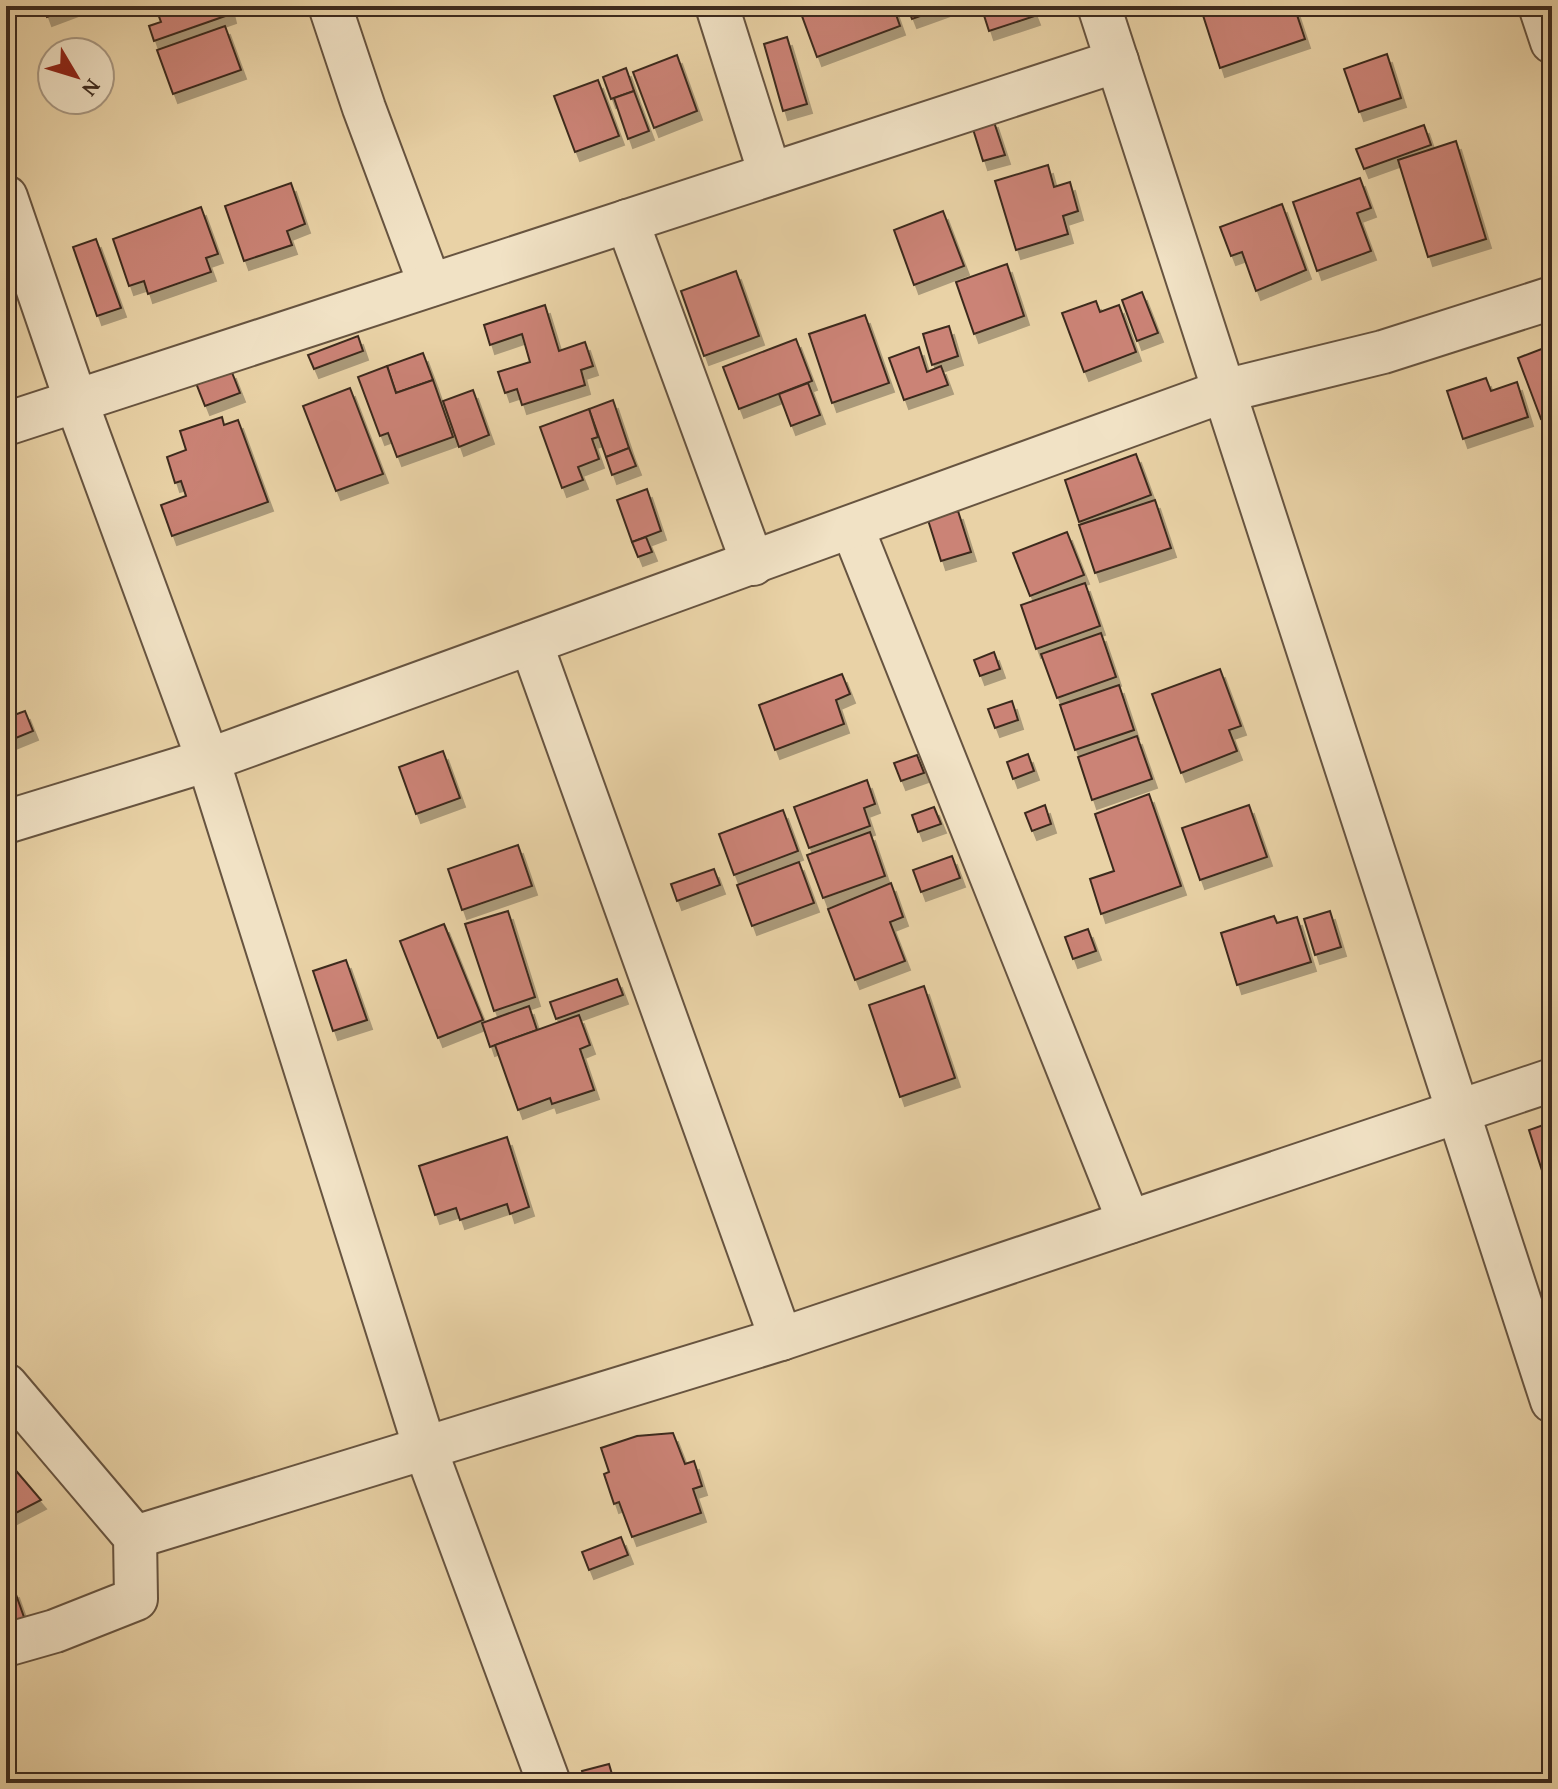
<svg xmlns="http://www.w3.org/2000/svg" width="1558" height="1789" font-family="'Gentium Book Plus',serif">
  <defs>
    <filter id="shadow"><feDropShadow dx="5" dy="9" stdDeviation="0" flood-color="#0004"/></filter>
  </defs>
  <rect width="100%" height="100%" fill="#e9d2a6"/>
  <filter id="stains"><feTurbulence type="fractalNoise" baseFrequency=".0025" numOctaves="4"/><feColorMatrix values="0 0 0 0 .2 0 0 0 0 .09 0 0 0 0 .02 0 0 0 .5 -.17"/></filter>
  <radialGradient id="worn" r=".72"><stop offset=".6" stop-color="#630" stop-opacity="0"/><stop offset="1" stop-color="#630" stop-opacity=".3"/></radialGradient>
  <g fill="#cb8376" stroke="#3c2a1e" stroke-width="2" filter="url(#shadow)">
    <polygon points="43,6 76,6 47,17"/>
    <polygon points="155,6 229,6 231,14 154,41 149,26 161,22"/>
    <polygon points="830,6 893,6 900,26 817,57 802,16"/>
    <polygon points="907,6 948,6 912,19"/>
    <polygon points="981,6 1031,6 1035,16 989,31"/>
    <polygon points="1200,6 1294,6 1305,39 1220,68"/>
    <polygon points="225,26 241,70 173,94 157,50"/>
    <polygon points="787,37 807,104 783,111 764,44"/>
    <polygon points="1387,54 1401,98 1359,112 1344,69"/>
    <polygon points="677,55 697,111 654,128 633,72"/>
    <polygon points="626,68 634,91 611,99 603,77"/>
    <polygon points="598,80 619,136 575,152 554,96"/>
    <polygon points="634,91 649,131 628,139 614,98"/>
    <polygon points="993,119 1005,155 983,161 972,126"/>
    <polygon points="1424,125 1431,145 1364,169 1356,149"/>
    <polygon points="1456,141 1486,239 1428,257 1398,160"/>
    <polygon points="1048,165 1054,187 1070,182 1078,211 1063,216 1068,234 1016,250 995,181"/>
    <polygon points="1360,178 1371,208 1357,213 1371,251 1317,271 1293,202"/>
    <polygon points="291,183 305,224 287,231 292,245 244,261 225,206"/>
    <polygon points="1282,204 1306,270 1256,291 1242,252 1231,256 1220,227"/>
    <polygon points="201,207 218,254 206,258 211,272 148,294 144,281 129,286 113,239"/>
    <polygon points="943,211 964,266 914,285 894,230"/>
    <polygon points="96,239 121,308 97,316 73,247"/>
    <polygon points="1007,264 1024,316 974,334 956,282"/>
    <polygon points="736,271 759,336 704,356 681,291"/>
    <polygon points="1142,292 1158,333 1137,341 1122,300"/>
    <polygon points="1096,301 1100,312 1119,305 1136,352 1084,372 1062,313"/>
    <polygon points="545,305 559,351 585,342 593,366 581,370 585,385 522,405 517,389 505,393 498,372 530,362 522,334 490,345 484,325"/>
    <polygon points="865,315 889,383 832,403 809,334"/>
    <polygon points="949,326 958,356 932,365 923,334"/>
    <polygon points="358,336 363,351 314,369 308,355"/>
    <polygon points="796,339 812,381 739,409 723,367"/>
    <polygon points="1552,345 1552,414 1541,419 1518,358"/>
    <polygon points="919,347 927,372 941,366 948,385 904,400 889,358"/>
    <polygon points="423,353 433,380 396,393 387,366"/>
    <polygon points="387,366 396,393 433,380 453,437 397,457 388,433 380,436 358,377"/>
    <polygon points="231,370 240,393 205,406 196,383"/>
    <polygon points="1486,378 1491,391 1517,382 1528,417 1463,439 1447,391"/>
    <polygon points="808,383 820,415 791,426 779,394"/>
    <polygon points="350,388 383,474 336,491 303,406"/>
    <polygon points="473,390 489,435 459,447 443,401"/>
    <polygon points="613,400 629,448 606,457 589,409"/>
    <polygon points="589,409 598,437 592,439 599,459 578,467 583,480 562,488 540,427"/>
    <polygon points="222,417 224,425 238,420 268,502 172,536 161,505 186,496 181,481 175,483 167,457 186,450 180,431"/>
    <polygon points="629,448 636,466 612,475 606,457"/>
    <polygon points="1136,454 1151,495 1079,522 1065,480"/>
    <polygon points="647,489 661,531 632,542 617,500"/>
    <polygon points="1155,500 1171,548 1095,573 1079,525"/>
    <polygon points="958,511 971,552 941,561 928,520"/>
    <polygon points="1067,532 1084,575 1030,596 1013,553"/>
    <polygon points="646,537 652,552 638,557 632,542"/>
    <polygon points="1085,583 1100,626 1036,649 1021,605"/>
    <polygon points="1101,633 1116,677 1057,698 1041,654"/>
    <polygon points="994,652 1000,669 980,676 974,660"/>
    <polygon points="1220,669 1241,726 1229,730 1237,751 1181,773 1152,694"/>
    <polygon points="842,674 850,694 836,700 844,724 775,750 759,705"/>
    <polygon points="1119,685 1134,730 1075,750 1060,705"/>
    <polygon points="1012,701 1018,720 995,728 988,709"/>
    <polygon points="25,711 33,731 6,742 6,718"/>
    <polygon points="1137,736 1152,779 1092,800 1078,757"/>
    <polygon points="443,751 460,798 416,814 399,767"/>
    <polygon points="1028,754 1034,771 1013,779 1007,762"/>
    <polygon points="917,755 924,773 901,781 894,763"/>
    <polygon points="867,780 875,804 864,808 870,826 809,848 794,807"/>
    <polygon points="1149,794 1181,886 1101,914 1090,879 1114,871 1095,814"/>
    <polygon points="1045,805 1051,824 1032,831 1025,813"/>
    <polygon points="1249,805 1267,857 1200,880 1182,828"/>
    <polygon points="934,807 941,824 918,832 912,815"/>
    <polygon points="783,810 798,851 734,875 719,834"/>
    <polygon points="870,832 885,876 823,898 807,855"/>
    <polygon points="518,845 532,886 462,910 448,869"/>
    <polygon points="952,856 960,878 921,892 913,870"/>
    <polygon points="799,862 814,903 752,926 737,885"/>
    <polygon points="714,869 720,885 677,901 671,884"/>
    <polygon points="891,883 903,917 890,922 905,961 855,980 828,909"/>
    <polygon points="508,911 535,997 494,1011 465,924"/>
    <polygon points="1330,911 1341,947 1315,955 1304,919"/>
    <polygon points="1274,916 1277,923 1297,917 1311,962 1237,985 1221,933"/>
    <polygon points="444,924 483,1020 438,1038 400,941"/>
    <polygon points="1088,929 1096,951 1073,959 1065,937"/>
    <polygon points="346,960 367,1020 333,1031 313,971"/>
    <polygon points="617,979 623,995 556,1019 550,1002"/>
    <polygon points="924,986 955,1078 900,1097 869,1005"/>
    <polygon points="529,1006 537,1030 490,1047 482,1023"/>
    <polygon points="579,1015 590,1045 580,1049 594,1090 552,1104 550,1098 518,1110 495,1045"/>
    <polygon points="1552,1093 1552,1116 1546,1118 1539,1097"/>
    <polygon points="1552,1122 1552,1177 1545,1180 1529,1130"/>
    <polygon points="507,1137 529,1207 510,1214 507,1204 460,1220 456,1208 435,1215 419,1166"/>
    <polygon points="673,1433 685,1464 694,1461 702,1486 693,1489 701,1513 632,1537 619,1502 614,1504 604,1474 609,1472 601,1448 637,1436"/>
    <polygon points="6,1459 41,1500 6,1518"/>
    <polygon points="621,1537 628,1555 589,1570 582,1552"/>
    <polygon points="14,1589 25,1620 6,1623 6,1590"/>
    <polygon points="609,1764 614,1781 585,1783 582,1771"/>
  </g>
  <g fill="none" stroke-linecap="round" stroke-linejoin="round">
    <defs>
      <g id="minor">
        <polyline points="330,6 364,108 430,285"/>
        <polyline points="717,6 770,174"/>
        <polyline points="1099,6 1552,1401"/>
        <polyline points="1540,6 1552,42"/>
        <polyline points="6,197 76,401 208,760 425,1448 549,1783"/>
        <polyline points="627,221 753,564"/>
        <polyline points="6,424 1117,61"/>
        <polyline points="852,527 1129,1222"/>
        <polyline points="531,643 781,1339"/>
        <polyline points="6,822 208,760 1224,391 1383,352 1552,298"/>
        <polyline points="6,1385 135,1537 136,1599 55,1631 6,1645"/>
        <polyline points="135,1537 781,1339 1552,1080"/>
      </g>
    </defs>
    <use href="#minor" stroke="#675440" stroke-width="46"/>
    <use href="#minor" stroke="#f1e2c5" stroke-width="42"/>
  </g>
  <rect width="1558" height="1789" fill="none" stroke="#e9d2a6" stroke-width="32"/>
  <rect x="8" y="8" width="1542" height="1773" fill="none" stroke="#3c2a1e" stroke-width="4"/>
  <rect x="16" y="16" width="1526" height="1757" fill="none" stroke="#3c2a1e" stroke-width="2"/>
  <g transform="translate(76 76) rotate(128)"><circle r="38" fill="#f1e2c5" stroke="#a99882" stroke-width="2"/>
  <path d="M0-6L14 30L0 20L-14 30Z" fill="#8f2418"/>
  <text y="-12" font-size="22" font-weight="bold" text-anchor="middle" fill="#3c2a1e">N</text>
  </g>
  <rect width="100%" height="100%" filter="url(#stains)"/>
  <rect width="100%" height="100%" fill="url(#worn)"/>
</svg>
